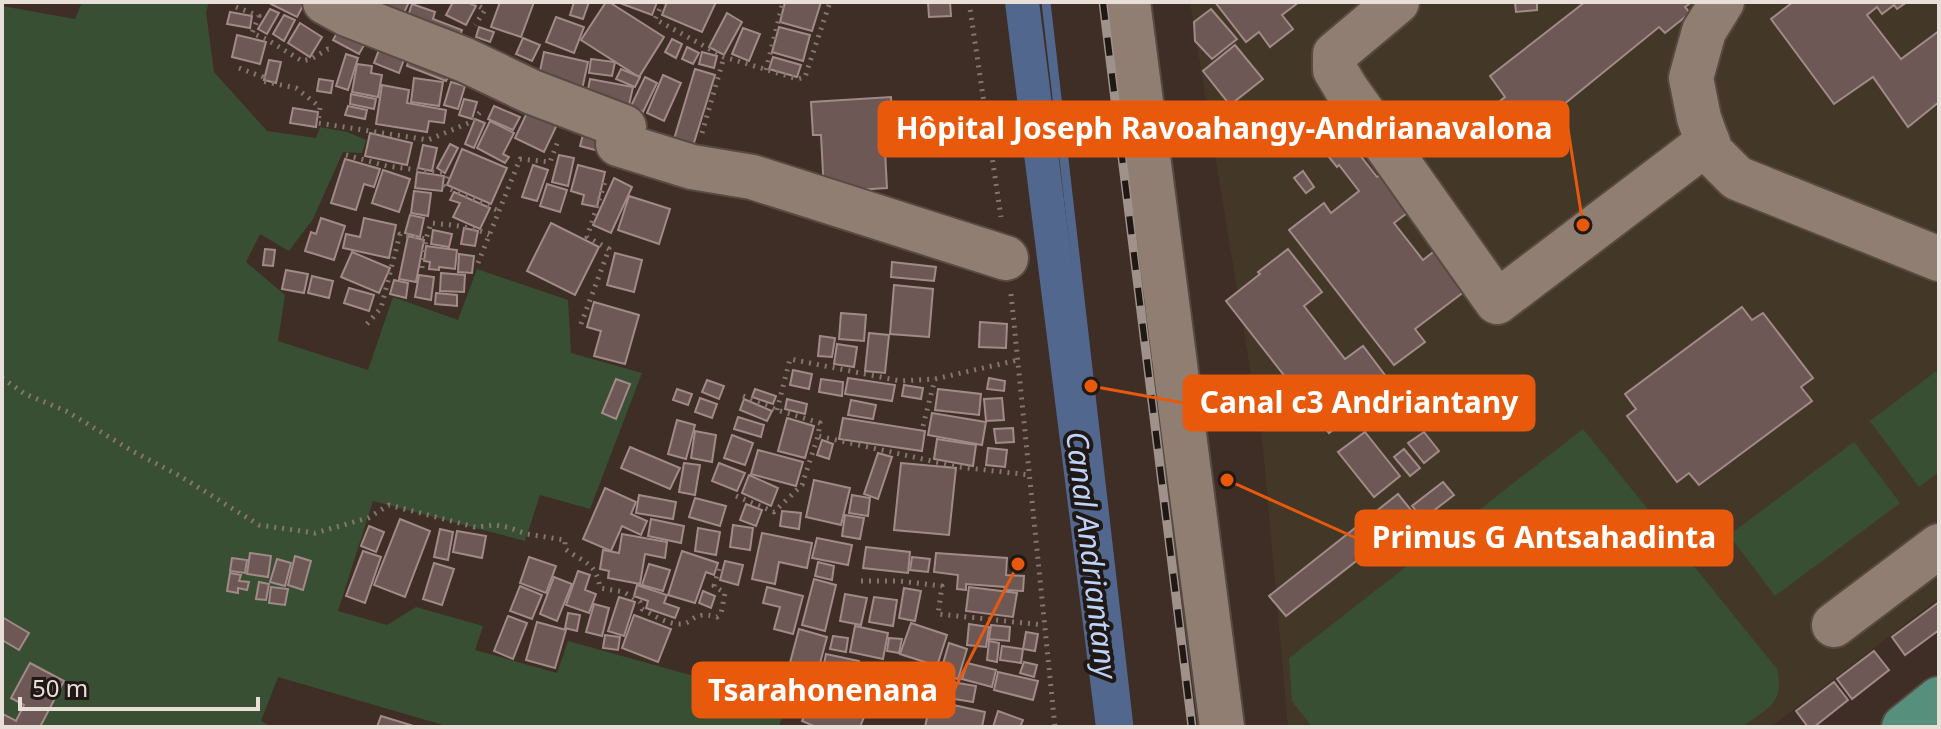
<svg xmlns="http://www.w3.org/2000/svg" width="1941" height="729" font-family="'Noto Sans',sans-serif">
  <rect width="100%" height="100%" fill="#3e2e25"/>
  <polygon fill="#433828" points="1190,2 1939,2 1939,598 1771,727 1288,727 1263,448"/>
  <g fill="#394f33">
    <polygon points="82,2 209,2 206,12 214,72 267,131 316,138 320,127 347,132 366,140 362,153 343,152 313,219 289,251 260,234 246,262 285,295 278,341 368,370 393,297 458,320 477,269 568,300 571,353 642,373 590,509 540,495 525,541 373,501 338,611 387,625 416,607 483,626 475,650 557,673 568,641 787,702 779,727 450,727 278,677 261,721 272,727 2,727 2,6 75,19"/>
    <polygon points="1939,369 1939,472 1919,487 1870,421"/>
    <path d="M1583 429 1777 669C1785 704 1767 708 1742 727H1312L1292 701 1289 658Z"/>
    <polygon points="1854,442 1900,503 1775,596 1729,535"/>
  </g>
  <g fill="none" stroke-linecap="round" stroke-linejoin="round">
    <polyline stroke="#51678e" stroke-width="9" points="1046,2 1129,727"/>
    <polyline stroke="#51678e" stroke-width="34" points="1022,2 1113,727"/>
  </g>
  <g fill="#6d5856" stroke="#a18a88" stroke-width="2">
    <polygon points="272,2 305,2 297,17 271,4"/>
    <polygon points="363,2 409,2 397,28"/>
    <polygon points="453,2 467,2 476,6 466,25 446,15"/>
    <polygon points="500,2 534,2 521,37 491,27"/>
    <polygon points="574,2 589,2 583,19 570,15"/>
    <polygon points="606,2 609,2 664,37 639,77 581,40"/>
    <polygon points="617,2 657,2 652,15"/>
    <polygon points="667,2 716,2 702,32 662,15"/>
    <polygon points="785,2 821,2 812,31 780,22"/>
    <polygon points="928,2 950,2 951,16 929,17"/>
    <polygon points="1215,2 1299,2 1282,15 1293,29 1270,47 1259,32 1246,42"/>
    <polygon points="1515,2 1537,2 1537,10 1516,12"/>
    <polygon points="1585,2 1692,2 1685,7 1690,13 1665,33 1659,27 1531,131 1515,109 1500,121 1490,109 1505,97 1490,76"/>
    <polygon points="1793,2 1907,2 1897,9 1894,5 1882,14 1877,7 1867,15 1901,59 1939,31 1939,102 1908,127 1873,77 1834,104 1771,19"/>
    <polygon points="412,4 435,12 433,19 462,30 454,52 402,34"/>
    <polygon points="270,9 279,13 267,34 258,29"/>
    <polygon points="1211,9 1237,39 1212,59 1195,41 1194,22"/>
    <polygon points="230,12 252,16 250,28 227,24"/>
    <polygon points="727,13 742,22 724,55 709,47"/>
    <polygon points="284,15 295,20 284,41 273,34"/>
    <polygon points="346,17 372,31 359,54 333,40"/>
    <polygon points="556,17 584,27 574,53 546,42"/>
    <polygon points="300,23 322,37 310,57 288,43"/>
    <polygon points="479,27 494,32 490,42 476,37"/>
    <polygon points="779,27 810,35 803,61 772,52"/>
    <polygon points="743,28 760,34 749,61 732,54"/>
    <polygon points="385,34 410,43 399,73 374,63"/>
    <polygon points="237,35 266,42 260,64 232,57"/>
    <polygon points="523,38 540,45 532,61 516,54"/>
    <polygon points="672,39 682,44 676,58 665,52"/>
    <polygon points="1235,45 1263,79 1230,105 1203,71"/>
    <polygon points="414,46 457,80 448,77 446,81 407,66"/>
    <polygon points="687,47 699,53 693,64 682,59"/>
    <polygon points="544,52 588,62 581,94 537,85"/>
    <polygon points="702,52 717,56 714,68 699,64"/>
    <polygon points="346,54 358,58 348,90 336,86"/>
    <polygon points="773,57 801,65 797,77 769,69"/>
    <polygon points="591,59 615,62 612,76 589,73"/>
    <polygon points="269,60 281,62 276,83 264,80"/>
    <polygon points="357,64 372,66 371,73 382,75 378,97 352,92"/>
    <polygon points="621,69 640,77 635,87 616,79"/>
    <polygon points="695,69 715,75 688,162 674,139"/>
    <polygon points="663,75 681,83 664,121 647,113"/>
    <polygon points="645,77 657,83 643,112 631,106"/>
    <polygon points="414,78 443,82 439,106 411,102"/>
    <polygon points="319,79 333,81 331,93 317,91"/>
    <polygon points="590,79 633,87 627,114 585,105"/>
    <polygon points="451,82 465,86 458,109 444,105"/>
    <polygon points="382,85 409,90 407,103 446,110 444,123 429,121 427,132 376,124"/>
    <polygon points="351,94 376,99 374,109 350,104"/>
    <polygon points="891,97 893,132 884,132 887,188 824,192 821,135 813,135 811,102"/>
    <polygon points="534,98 563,112 544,152 515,138"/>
    <polygon points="464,99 477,102 472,119 459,115"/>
    <polygon points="348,106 367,110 365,119 345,115"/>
    <polygon points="494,106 520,117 513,130 488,119"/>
    <polygon points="293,108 318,112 316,127 290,123"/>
    <polygon points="475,119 485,123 474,148 465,144"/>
    <polygon points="490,121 514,133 503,154 509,157 505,163 477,148"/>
    <polygon points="586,123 610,154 580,146"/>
    <polygon points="1355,129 1366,143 1356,150 1377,177 1387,170 1415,207 1394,223 1423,260 1442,245 1473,285 1415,329 1425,342 1394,365 1289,230 1324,203 1331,213 1359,191 1339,165 1337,167 1324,151"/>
    <polygon points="370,133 412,143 407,165 365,156"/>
    <polygon points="450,144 458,148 445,173 437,168"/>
    <polygon points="423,145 437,148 432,171 418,168"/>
    <polygon points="462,149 507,168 491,204 447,185"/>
    <polygon points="559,155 574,158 568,186 552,182"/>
    <polygon points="345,159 380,169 374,187 364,184 356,210 331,203"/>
    <polygon points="533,165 548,170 537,201 522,197"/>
    <polygon points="578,165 605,172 597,207 582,204 584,195 571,191"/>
    <polygon points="383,170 410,179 399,212 372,203"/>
    <polygon points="1303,171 1314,187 1306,193 1294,178"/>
    <polygon points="417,172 444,176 442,191 415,188"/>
    <polygon points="614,178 632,187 611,233 593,225"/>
    <polygon points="547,184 567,190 560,212 540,206"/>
    <polygon points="414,191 431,193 428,216 411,213"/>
    <polygon points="454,192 490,208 480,229 453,217 460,203 450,200"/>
    <polygon points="629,196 670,209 659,244 618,230"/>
    <polygon points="410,215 424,218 420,237 405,233"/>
    <polygon points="321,218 345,226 334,260 305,251 311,232 316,234"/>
    <polygon points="364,218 396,225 389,258 343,248 346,234 360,237"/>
    <polygon points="551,223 599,247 575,295 527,271"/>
    <polygon points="464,228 478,231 475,246 461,244"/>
    <polygon points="433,230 452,234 449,247 431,244"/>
    <polygon points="408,236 424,240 416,282 399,279"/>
    <polygon points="426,246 457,250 455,269 439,267 439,270 429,269 430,262 424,261"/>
    <polygon points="265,249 275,250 273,266 263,265"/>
    <polygon points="1288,249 1322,292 1304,306 1345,359 1363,346 1394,387 1365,408 1364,406 1329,433 1226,301 1260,274 1258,272"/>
    <polygon points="352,252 390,268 379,293 341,277"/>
    <polygon points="615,253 642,260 634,292 607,285"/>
    <polygon points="459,254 474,256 472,273 458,272"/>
    <polygon points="892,262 936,267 934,281 891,277"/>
    <polygon points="286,270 308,274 304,293 282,289"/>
    <polygon points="441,273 465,275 464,292 440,291"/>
    <polygon points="419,275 434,277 431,300 415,297"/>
    <polygon points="312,276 333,281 329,298 308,293"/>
    <polygon points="394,280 408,283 406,298 390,294"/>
    <polygon points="894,285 933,289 929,337 890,334"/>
    <polygon points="349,288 374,295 369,311 344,303"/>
    <polygon points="436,293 457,295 457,306 435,304"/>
    <polygon points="594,302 639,315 625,364 594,356 601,331 587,327"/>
    <polygon points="1742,307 1752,320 1763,313 1813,378 1801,387 1812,401 1699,485 1689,473 1677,482 1627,416 1636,409 1625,394"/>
    <polygon points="841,313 866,315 864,341 839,339"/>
    <polygon points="980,322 1007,324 1006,348 979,347"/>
    <polygon points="869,333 889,335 885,373 865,371"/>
    <polygon points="820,336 835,338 832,357 818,356"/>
    <polygon points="837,344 857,347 854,367 834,364"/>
    <polygon points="793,370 812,374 809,389 790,385"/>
    <polygon points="848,378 895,385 892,401 845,394"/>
    <polygon points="989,378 1005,381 1004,391 987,389"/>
    <polygon points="616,379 630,384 616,419 602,413"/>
    <polygon points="821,379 843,382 842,396 819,392"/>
    <polygon points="707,380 724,386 719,399 702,392"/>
    <polygon points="904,385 923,388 921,399 902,396"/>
    <polygon points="677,389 692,394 688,405 673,400"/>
    <polygon points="755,389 776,396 773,404 752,397"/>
    <polygon points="938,389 981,394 979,415 935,410"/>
    <polygon points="700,398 717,404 712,418 695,412"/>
    <polygon points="1002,398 1004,420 986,421 984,399"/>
    <polygon points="744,399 772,411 767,421 740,410"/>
    <polygon points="787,399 807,404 805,414 785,409"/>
    <polygon points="851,400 876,405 873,419 848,415"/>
    <polygon points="932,413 986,422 982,445 928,435"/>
    <polygon points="738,417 764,425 761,437 734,429"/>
    <polygon points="787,418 814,426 805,458 778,451"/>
    <polygon points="843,418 925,431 922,451 839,439"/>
    <polygon points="677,420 695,425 686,459 668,454"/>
    <polygon points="1013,428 1014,442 996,443 994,429"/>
    <polygon points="695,431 716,435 712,462 691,458"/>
    <polygon points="1365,432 1400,476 1374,497 1338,452"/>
    <polygon points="1424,432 1439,451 1424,463 1408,443"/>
    <polygon points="732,435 753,443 745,465 724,458"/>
    <polygon points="937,439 976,445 973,466 934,459"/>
    <polygon points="822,440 833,444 829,459 817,455"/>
    <polygon points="630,447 680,468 670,489 621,468"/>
    <polygon points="988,448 1007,450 1005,467 986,465"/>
    <polygon points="1404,449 1420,468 1410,476 1394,457"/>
    <polygon points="758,450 803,462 796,486 751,474"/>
    <polygon points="878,453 892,457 878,499 864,494"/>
    <polygon points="684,463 700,465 695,495 679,492"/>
    <polygon points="719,463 745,473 737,491 712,481"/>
    <polygon points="901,463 956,468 949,535 894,530"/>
    <polygon points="749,475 778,488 771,506 742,493"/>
    <polygon points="814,480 850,488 841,525 806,517"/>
    <polygon points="1443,482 1454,495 1423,519 1412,506"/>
    <polygon points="605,488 636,502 631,514 647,521 641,535 622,526 611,551 583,539"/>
    <polygon points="1398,494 1415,515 1286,616 1269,596"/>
    <polygon points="639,495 676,502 673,519 636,513"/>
    <polygon points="852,495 870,498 868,516 849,513"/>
    <polygon points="695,498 726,506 720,526 689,517"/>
    <polygon points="746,504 762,510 756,526 740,520"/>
    <polygon points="782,511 801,513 799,529 780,526"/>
    <polygon points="845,515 864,518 860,539 842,536"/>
    <polygon points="400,519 430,531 405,597 374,585"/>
    <polygon points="651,519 684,526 681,543 648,536"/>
    <polygon points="733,525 753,528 750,550 730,547"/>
    <polygon points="369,526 384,532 376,552 361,546"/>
    <polygon points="698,528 720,532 716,555 695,551"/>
    <polygon points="440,529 453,532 448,560 434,557"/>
    <polygon points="457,531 486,536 482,558 453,552"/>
    <polygon points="762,533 812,543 807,568 779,562 775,584 752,579"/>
    <polygon points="622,534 667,542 665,558 645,554 640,584 608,578 609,571 600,569 603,550 619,553"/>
    <polygon points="817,538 852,545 848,565 812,558"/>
    <polygon points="866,547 910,552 908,573 863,568"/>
    <polygon points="363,551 381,557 365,603 346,596"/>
    <polygon points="682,551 718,563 714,575 706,572 695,603 668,595"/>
    <polygon points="250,553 271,556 268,577 247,574"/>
    <polygon points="936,553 1007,558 1006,575 1024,576 1023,591 1004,590 1005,587 966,584 966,590 957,589 958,575 934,572"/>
    <polygon points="295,556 311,561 303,590 288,585"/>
    <polygon points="529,557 556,566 546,593 520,583"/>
    <polygon points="912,557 930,559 928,572 910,570"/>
    <polygon points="232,558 247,560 245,573 230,571"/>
    <polygon points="277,559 291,563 285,586 270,582"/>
    <polygon points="725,561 743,565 738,585 720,580"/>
    <polygon points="818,562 834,566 832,580 815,576"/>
    <polygon points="434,563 454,569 442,605 423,599"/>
    <polygon points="649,564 670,570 663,591 642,585"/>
    <polygon points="578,571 590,575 585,590 596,594 589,613 566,605"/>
    <polygon points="230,573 241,575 239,581 249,582 247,590 238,588 238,593 227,591"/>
    <polygon points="554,577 572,584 557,621 540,614"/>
    <polygon points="814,579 836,585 825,631 802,625"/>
    <polygon points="259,582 269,584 266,600 256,599"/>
    <polygon points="637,585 667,595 664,603 679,608 675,618 646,608 648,601 634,596"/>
    <polygon points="520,586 542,595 532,619 510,611"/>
    <polygon points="271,587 288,589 285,605 269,603"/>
    <polygon points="767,587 803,596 793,634 774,629 780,607 763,603"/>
    <polygon points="969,587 1017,593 1013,617 966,611"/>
    <polygon points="904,588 921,591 915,621 899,618"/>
    <polygon points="703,591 715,596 711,608 699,603"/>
    <polygon points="845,594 867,598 861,625 840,621"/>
    <polygon points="619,597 635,602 624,636 608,631"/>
    <polygon points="874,597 897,600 893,626 869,622"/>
    <polygon points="1939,602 1939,630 1905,655 1892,637"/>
    <polygon points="594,604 609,608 602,636 586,632"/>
    <polygon points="568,613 580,615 577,631 565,628"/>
    <polygon points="634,615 671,629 658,662 622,648"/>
    <polygon points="508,616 527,623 513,659 494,651"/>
    <polygon points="2,617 29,633 19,650 2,640"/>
    <polygon points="537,622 566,630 555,668 526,660"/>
    <polygon points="911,623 947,635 937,666 900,654"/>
    <polygon points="969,624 989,627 986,647 967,645"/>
    <polygon points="991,625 1010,627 1009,641 989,639"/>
    <polygon points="855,626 888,633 883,659 850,652"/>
    <polygon points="799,629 827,637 811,697 783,689"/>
    <polygon points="1026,632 1038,634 1035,651 1023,649"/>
    <polygon points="605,635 620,637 618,650 603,648"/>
    <polygon points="833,636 848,638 846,652 830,649"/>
    <polygon points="889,638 902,639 899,653 887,651"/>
    <polygon points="989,641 999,643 997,662 987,660"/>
    <polygon points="949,643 967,649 958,679 940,674"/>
    <polygon points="1002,646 1023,649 1021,663 1000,660"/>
    <polygon points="1874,651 1889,670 1852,699 1837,679"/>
    <polygon points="826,654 859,661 855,681 848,680 845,694 819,688"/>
    <polygon points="1024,662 1037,665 1034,677 1020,673"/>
    <polygon points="30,663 64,681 40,727 2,727 3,714 16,721 24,705 11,698"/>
    <polygon points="967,663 996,670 992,687 962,679"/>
    <polygon points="998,672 1038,681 1033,700 994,690"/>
    <polygon points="934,679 976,686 973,702 930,695"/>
    <polygon points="1834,682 1848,700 1814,727 1808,727 1796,711"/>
    <polygon points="817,697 864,717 860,727 816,727 802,721 808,708 811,710"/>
    <polygon points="931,700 985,712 982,727 925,727"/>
    <polygon points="998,711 1023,720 1020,727 993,727"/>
    <polygon points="381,716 417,727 377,727"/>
  </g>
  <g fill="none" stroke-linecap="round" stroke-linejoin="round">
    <defs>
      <g id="minor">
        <polyline points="325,2 347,14 465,60 532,92 624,127 618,144 692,167 752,177 1006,258"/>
        <polyline points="1128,2 1222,727"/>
        <polyline points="1397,2 1335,54 1335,70 1347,90 1497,302 1708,142"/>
        <polyline points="1722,2 1704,31 1691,78 1699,118 1711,152 1737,178 1939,259"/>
        <polyline points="1834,625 1939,546"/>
      </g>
      <polyline id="major" points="1904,727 1939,699"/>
    </defs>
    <use href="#minor" stroke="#574a42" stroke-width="48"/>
    <use href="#major" stroke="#574a42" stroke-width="48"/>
    <g stroke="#84766e" stroke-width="5" stroke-dasharray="2 6" stroke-linecap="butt">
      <polyline points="473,2 485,10 475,25"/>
      <polyline points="663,2 655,19 724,57 798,79 805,77 830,2"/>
      <polyline points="969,2 1001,217"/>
      <polyline points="236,7 259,16 252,33 266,39 302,61 311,59 328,49 332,49"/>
      <polyline points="239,68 263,77 262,81 296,88 320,107 318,123 428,140 471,122 482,110"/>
      <polyline points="766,70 783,2"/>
      <polyline points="702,133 724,57"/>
      <polyline points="346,155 387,166 441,173 447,176 445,185 450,189 499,211"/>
      <polyline points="478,263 520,159 550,162 558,141"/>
      <path d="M422 268 426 239 431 223C451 225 471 226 489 235"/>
      <polyline points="1011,294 1055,727"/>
      <polyline points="367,324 381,308 400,234 426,239"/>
      <polyline points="581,324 609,249 587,237 606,179"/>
      <path d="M2 378 25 394 66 411 134 452 180 476 259 525 315 533 368 518 389 505 475 527 495 525 507 527 527 534 565 540V549C584 563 596 562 600 588L624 592 640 602 642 609C653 615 667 624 679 624 695 624 691 610 717 617L721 614 725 593 714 586 719 568"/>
      <polyline points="743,396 777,410 820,423 818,436 959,467 1030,475"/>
      <polyline points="777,410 790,359 900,381 935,379 1018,360"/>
      <polyline points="923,426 935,379"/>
      <polyline points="736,496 774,512 802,485 818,436"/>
      <polyline points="861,581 899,581 942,586 938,614 1044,625"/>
    </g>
    <use href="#minor" stroke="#907e72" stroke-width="44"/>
    <use href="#major" stroke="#56907d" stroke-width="44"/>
    <defs>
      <polyline id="rail" points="1103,2 1192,727"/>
    </defs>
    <use href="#rail" stroke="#9e928b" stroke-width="9"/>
    <use href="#rail" stroke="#1f1814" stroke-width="6" stroke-dasharray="18" stroke-linecap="butt"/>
  </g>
  <g text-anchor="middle" stroke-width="8" stroke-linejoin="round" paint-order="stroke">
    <g font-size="30" font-style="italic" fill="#bdd3f9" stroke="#1f1814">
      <text transform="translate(1091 555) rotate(83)" y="10">Canal Andriantany</text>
    </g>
  </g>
  <path fill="none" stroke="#e8590c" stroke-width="3" d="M1583 225L1568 129M1091 386L1184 403M1227 480L1356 538M1018 564L954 690"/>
  <g fill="#e8590c" stroke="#1f1814" stroke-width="3">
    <circle cx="1583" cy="225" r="8"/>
    <circle cx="1091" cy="386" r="8"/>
    <circle cx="1227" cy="480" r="8"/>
    <circle cx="1018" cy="564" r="8"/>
  </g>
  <g fill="#e8590c" stroke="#e8590c" stroke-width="3">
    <rect x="879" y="102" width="689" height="54" rx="8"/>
    <rect x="1184" y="376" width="350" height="54" rx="8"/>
    <rect x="1356" y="511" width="376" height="54" rx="8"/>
    <rect x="693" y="663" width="261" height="54" rx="8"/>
  </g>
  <g font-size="30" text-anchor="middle" font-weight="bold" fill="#fff">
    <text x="1224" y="139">Hôpital Joseph Ravoahangy-Andrianavalona</text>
    <text x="1359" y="413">Canal c3 Andriantany</text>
    <text x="1544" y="548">Primus G Antsahadinta</text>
    <text x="823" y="701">Tsarahonenana</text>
  </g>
  <rect width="1941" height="729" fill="none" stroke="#e9dfd9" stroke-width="8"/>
  <path d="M20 697v12h238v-12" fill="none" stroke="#e9dfd9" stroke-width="4"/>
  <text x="32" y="697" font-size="24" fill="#e9dfd9" stroke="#1f1814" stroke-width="6" paint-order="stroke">50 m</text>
</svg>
